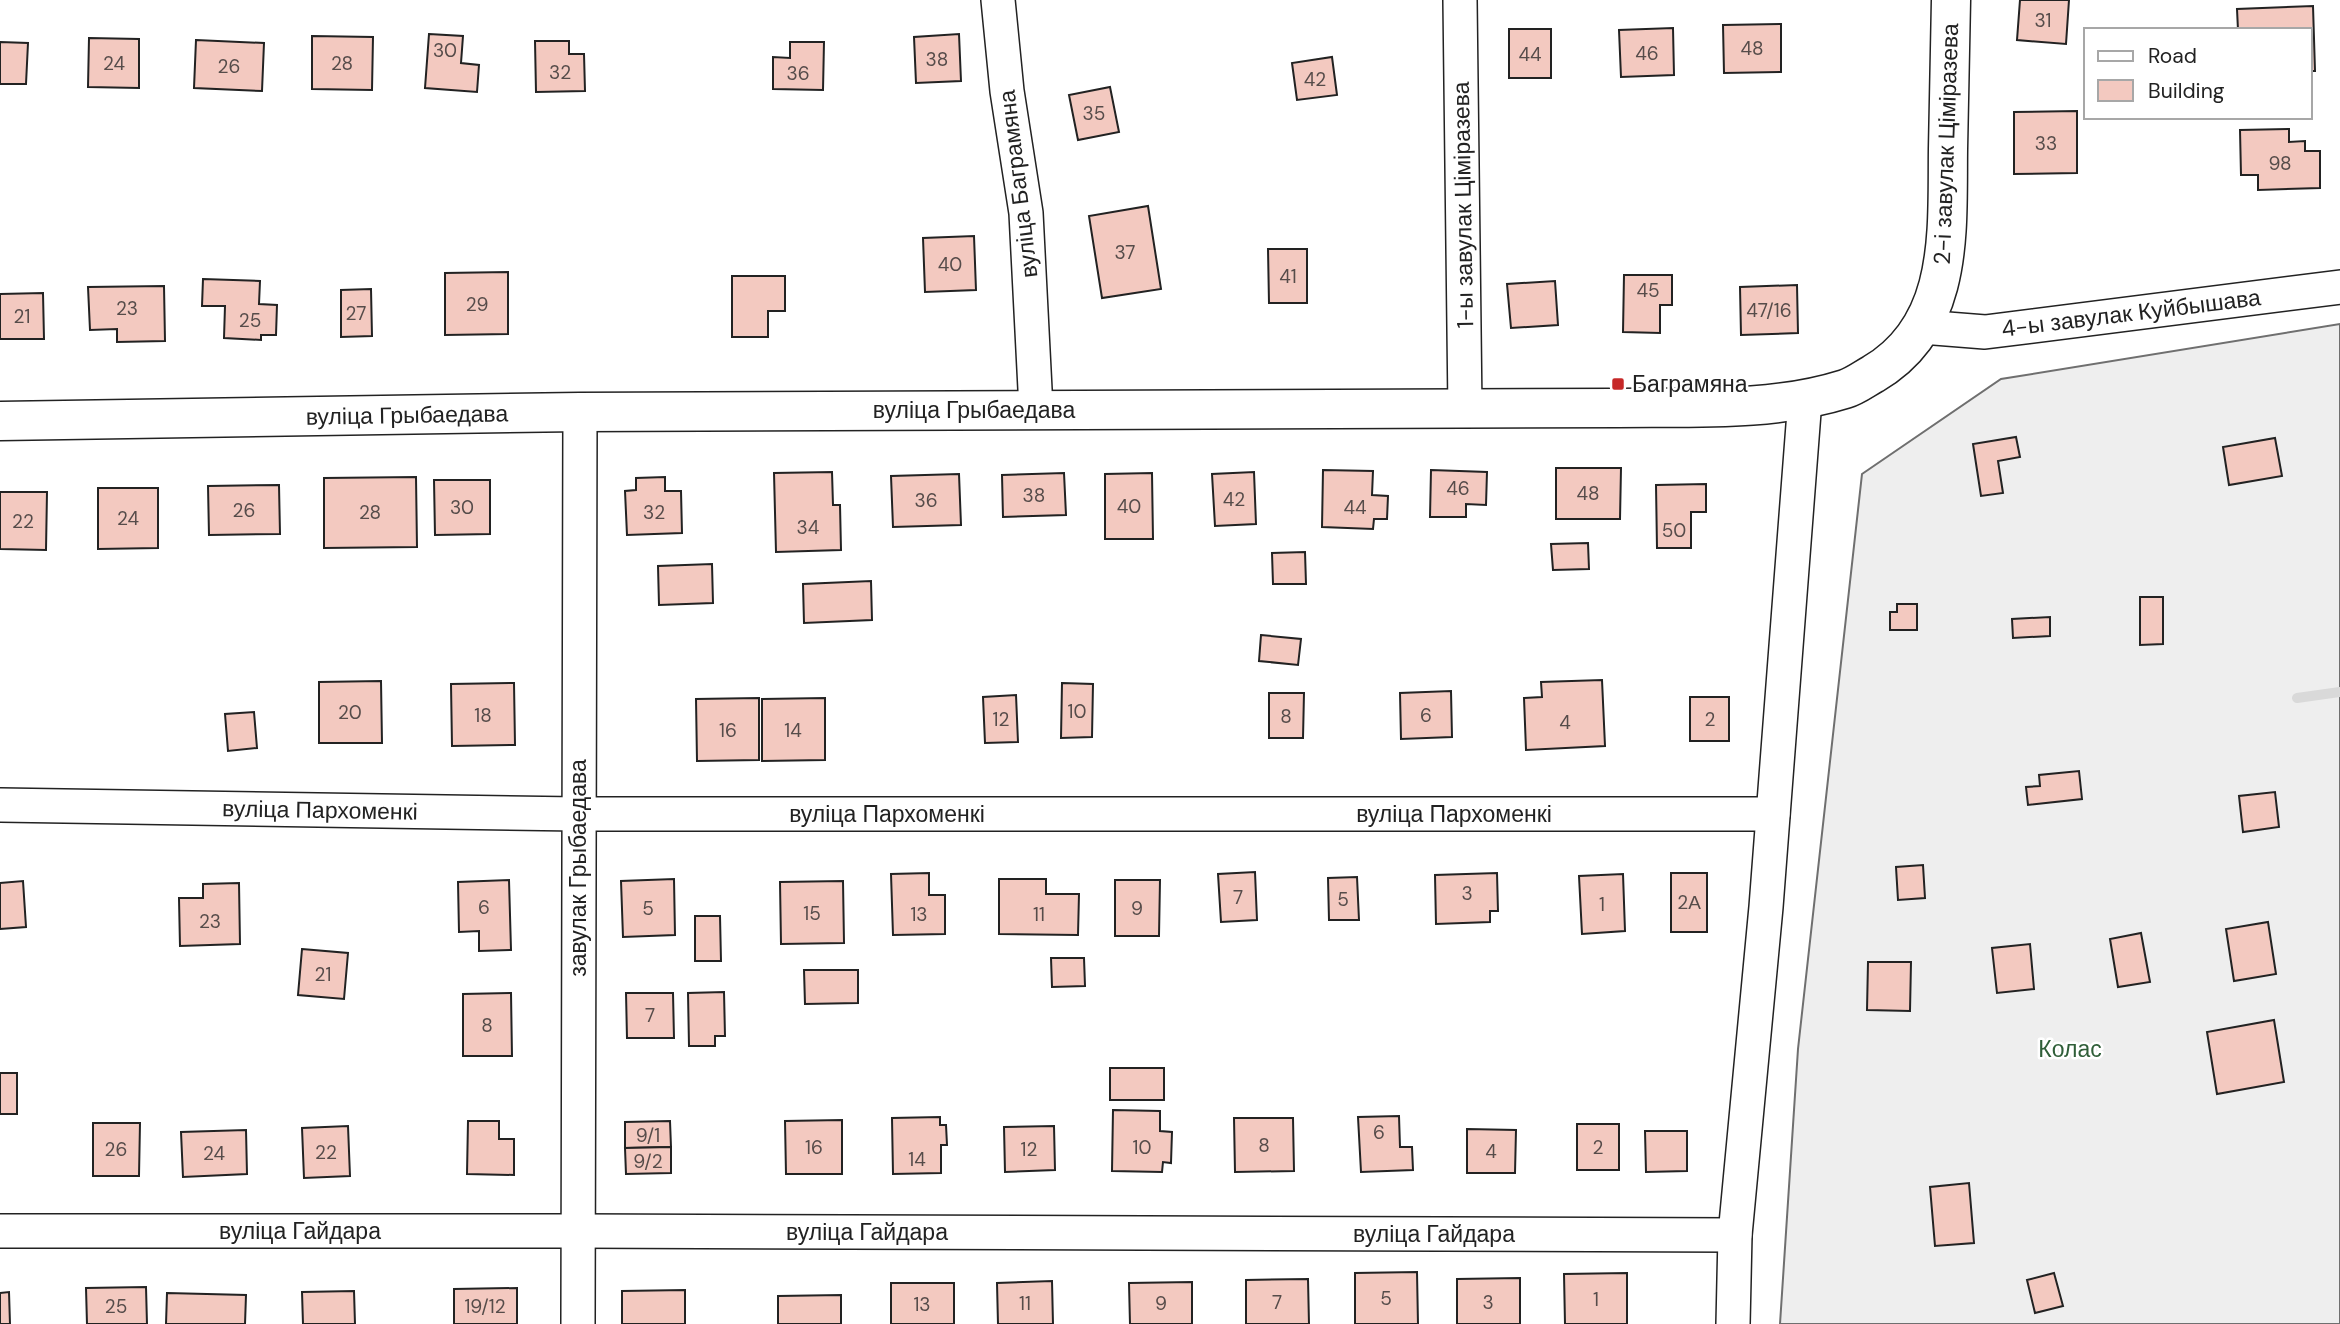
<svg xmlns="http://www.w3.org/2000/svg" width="2340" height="1324" font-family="'DM Sans',sans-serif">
  <rect width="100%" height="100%" fill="#fff"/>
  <polygon fill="#eee" stroke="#6f6f6f" stroke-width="2" points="2340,324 2340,1324 1780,1324 1798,1049 1862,474 2001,379"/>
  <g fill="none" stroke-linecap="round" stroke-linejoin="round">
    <polyline stroke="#d9d9d9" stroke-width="10" points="2297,698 2340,692"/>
  </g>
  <g fill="#f3c9c0" stroke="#222" stroke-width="2">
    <polygon points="2020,0 2069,0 2066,44 2017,40"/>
    <polygon points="2313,6 2315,71 2310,71 2310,30 2238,30 2237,9"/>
    <polygon points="1781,24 1781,72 1724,73 1723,25"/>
    <polygon points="1673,28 1674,75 1621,77 1619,30"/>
    <rect x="1509" y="29" width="42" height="49"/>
    <polygon points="429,34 463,36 461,63 479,65 477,92 425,88"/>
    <polygon points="959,34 961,81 916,83 914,37"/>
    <polygon points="312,36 373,37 372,90 312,89"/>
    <polygon points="89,38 139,39 139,88 88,87"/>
    <polygon points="196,40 264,43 262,91 194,88"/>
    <polygon points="535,41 569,41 569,54 584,54 585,91 536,92"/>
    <polygon points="0,42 28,43 26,84 0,84"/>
    <polygon points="790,42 824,42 823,90 773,89 773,57 790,58"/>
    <polygon points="1332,57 1337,95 1297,100 1292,63"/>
    <polygon points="1110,87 1119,132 1078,140 1069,95"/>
    <polygon points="2077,111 2077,173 2014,174 2014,112"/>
    <polygon points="2289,129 2289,142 2305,141 2305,151 2320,151 2320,188 2258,190 2258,175 2241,175 2240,130"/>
    <polygon points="1148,206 1161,289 1102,298 1089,216"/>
    <polygon points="974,236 976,290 925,292 923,238"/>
    <polygon points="1268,249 1307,249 1307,303 1269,303"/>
    <polygon points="508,272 508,334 445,335 445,273"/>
    <polygon points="1624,275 1672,275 1672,305 1660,305 1660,333 1623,332"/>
    <polygon points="732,276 785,276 785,311 768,311 768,337 732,337"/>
    <polygon points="203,279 260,281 259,304 277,305 276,335 261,335 261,340 224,338 225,306 202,306"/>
    <polygon points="1555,281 1558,325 1511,328 1507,284"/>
    <polygon points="1797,285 1798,333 1741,335 1740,287"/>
    <polygon points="164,286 165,341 117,342 117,329 90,330 88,287"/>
    <polygon points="371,289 372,336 341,337 341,290"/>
    <polygon points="43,293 44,339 0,339 0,294"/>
    <polygon points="2016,437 2020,457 1998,461 2003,493 1981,496 1973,444"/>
    <polygon points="2275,438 2282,476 2229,485 2223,447"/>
    <polygon points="1556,468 1621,468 1620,519 1556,519"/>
    <polygon points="1323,470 1373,471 1372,495 1388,496 1387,519 1374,519 1373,529 1322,527"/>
    <polygon points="1431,470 1487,472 1486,505 1466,504 1466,517 1430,517"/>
    <polygon points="832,472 833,505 840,505 841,550 776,552 774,473"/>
    <polygon points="1254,472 1256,524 1215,526 1212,474"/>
    <polygon points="1064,473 1066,515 1003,517 1002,475"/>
    <polygon points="1152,473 1153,539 1105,539 1105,474"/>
    <polygon points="959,474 961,525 893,527 891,476"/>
    <polygon points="416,477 417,547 324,548 324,478"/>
    <polygon points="665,477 665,491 681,491 682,533 627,535 625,491 636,490 636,478"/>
    <polygon points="434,480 490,480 490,534 435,535"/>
    <polygon points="1706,484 1706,512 1691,512 1691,548 1657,548 1656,485"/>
    <polygon points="279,485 280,534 209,535 208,486"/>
    <polygon points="98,488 158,488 158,548 98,549"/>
    <polygon points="0,492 47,492 46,550 0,549"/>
    <polygon points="1588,543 1589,569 1553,570 1551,544"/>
    <polygon points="1305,552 1306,584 1273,584 1272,553"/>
    <polygon points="712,564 713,603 659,605 658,566"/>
    <polygon points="871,581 872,620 804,623 803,584"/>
    <polygon points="2140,597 2163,597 2163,644 2140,645"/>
    <polygon points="1897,604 1917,604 1917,630 1890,630 1890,612 1897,612"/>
    <polygon points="2050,617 2050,636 2013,638 2012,619"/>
    <polygon points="1261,635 1301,639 1298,665 1259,661"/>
    <polygon points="1602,680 1605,746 1526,750 1524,698 1542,697 1541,682"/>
    <polygon points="381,681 382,743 319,743 319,682"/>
    <polygon points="514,683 515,745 452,746 451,684"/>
    <polygon points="1062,683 1093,684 1092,737 1061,738"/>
    <polygon points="1451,691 1452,737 1401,739 1400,693"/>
    <polygon points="1269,693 1304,693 1303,738 1269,738"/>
    <polygon points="1016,695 1018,742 985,743 983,697"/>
    <rect x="1690" y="697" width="39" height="44"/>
    <polygon points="759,698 759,760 697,761 696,699"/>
    <polygon points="825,698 825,760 762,761 762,699"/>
    <polygon points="254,712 257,748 228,751 225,714"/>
    <polygon points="2079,771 2082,799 2028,805 2026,787 2040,786 2039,775"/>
    <polygon points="2275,792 2279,827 2243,832 2239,796"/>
    <polygon points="1923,865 1925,898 1898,900 1896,867"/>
    <polygon points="1255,872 1257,920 1221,922 1218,874"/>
    <polygon points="929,873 929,895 945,895 945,934 893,935 891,874"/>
    <polygon points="1497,873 1498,911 1490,911 1490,922 1436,924 1435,875"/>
    <rect x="1671" y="873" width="36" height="59"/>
    <polygon points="1623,874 1625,931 1582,934 1579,876"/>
    <polygon points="1357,877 1359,920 1329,920 1328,878"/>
    <polygon points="674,879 675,935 623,937 621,881"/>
    <polygon points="999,879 1046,879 1046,894 1079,894 1078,935 999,934"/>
    <polygon points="509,880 511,950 479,951 479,931 459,932 458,882"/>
    <polygon points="1115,880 1160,880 1159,936 1115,936"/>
    <polygon points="23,881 26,927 0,929 0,883"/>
    <polygon points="843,881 844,943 781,944 780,882"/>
    <polygon points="239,883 240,944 180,946 179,898 203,898 203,884"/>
    <polygon points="695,916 720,916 721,961 695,961"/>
    <polygon points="2268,922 2276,974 2234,981 2226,929"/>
    <polygon points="2141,933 2150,982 2118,987 2110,939"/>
    <polygon points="2030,944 2034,989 1997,993 1992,948"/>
    <polygon points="302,949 348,953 344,999 298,995"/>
    <polygon points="1051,958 1084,958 1085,986 1052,987"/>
    <polygon points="1868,962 1911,962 1910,1011 1867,1010"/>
    <polygon points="804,970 858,970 858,1003 805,1004"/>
    <polygon points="724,992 725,1036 715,1036 715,1046 689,1046 688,993"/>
    <polygon points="511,993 512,1056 463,1056 463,994"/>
    <polygon points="626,993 673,993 674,1038 627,1038"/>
    <polygon points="2274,1020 2284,1082 2217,1094 2207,1032"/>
    <rect x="1110" y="1068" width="54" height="32"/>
    <rect x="0" y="1073" width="17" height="41"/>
    <polygon points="1113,1110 1160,1111 1160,1131 1172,1132 1171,1163 1163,1162 1162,1172 1112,1171"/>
    <polygon points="1399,1116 1400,1147 1412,1147 1413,1170 1361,1172 1358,1117"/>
    <polygon points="940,1117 940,1125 946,1125 947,1145 941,1145 941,1173 893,1174 892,1118"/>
    <polygon points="1234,1118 1293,1118 1294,1171 1235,1172"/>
    <polygon points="842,1120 842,1174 786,1174 785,1121"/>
    <polygon points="468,1121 499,1121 499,1139 514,1139 514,1175 467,1174"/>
    <polygon points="670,1121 671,1147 625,1148 625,1122"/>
    <polygon points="93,1123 140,1123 139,1176 93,1176"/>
    <rect x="1577" y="1124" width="42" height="46"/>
    <polygon points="348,1126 350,1176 304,1178 302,1128"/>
    <polygon points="1054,1126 1055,1170 1005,1172 1004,1127"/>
    <polygon points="1467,1129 1516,1130 1515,1173 1467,1173"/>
    <polygon points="246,1130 247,1174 183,1177 181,1132"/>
    <polygon points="1645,1131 1687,1131 1687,1171 1646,1172"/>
    <polygon points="671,1147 671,1173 626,1174 625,1148"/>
    <polygon points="1969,1183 1974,1243 1935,1246 1930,1187"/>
    <polygon points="1417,1272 1418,1324 1355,1324 1355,1273"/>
    <polygon points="1627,1273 1627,1324 1565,1324 1564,1274"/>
    <polygon points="2054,1273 2063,1306 2035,1313 2027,1280"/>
    <polygon points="1520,1278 1520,1324 1457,1324 1457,1279"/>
    <polygon points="1308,1279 1309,1324 1246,1324 1246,1280"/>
    <polygon points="1052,1281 1053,1324 998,1324 997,1283"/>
    <polygon points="1192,1282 1192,1324 1130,1324 1129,1283"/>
    <rect x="891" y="1283" width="63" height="41"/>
    <polygon points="146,1287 147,1324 87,1324 86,1288"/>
    <polygon points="517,1288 517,1324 454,1324 454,1289"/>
    <polygon points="685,1290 685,1324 622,1324 622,1291"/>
    <polygon points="354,1291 355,1324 303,1324 302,1292"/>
    <polygon points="9,1292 10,1324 0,1324 0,1293"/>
    <polygon points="167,1293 246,1295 245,1324 166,1324"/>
    <polygon points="841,1295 841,1324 778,1324 778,1296"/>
  </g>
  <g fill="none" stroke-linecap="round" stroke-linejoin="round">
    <defs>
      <g id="minor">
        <polyline points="998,0 1007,91 1026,213 1036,409"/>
        <polyline points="1460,0 1465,410"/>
        <polyline points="1922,327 1985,332 2340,287"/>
        <polyline points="0,805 578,814 1773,814"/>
        <polyline points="0,1231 579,1231 1735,1235"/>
        <polyline points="578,1324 580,412"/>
        <polyline points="1733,1324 1735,1235 1766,907 1805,399"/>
      </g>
      <path id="tertiary" d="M0 421 580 412 1617 408C1692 407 1772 412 1845 389 1855 386 1864 379 1873 374 1955 326 1947 232 1948 149 1949 100 1950 50 1951 0"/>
    </defs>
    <use href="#minor" stroke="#222" stroke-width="36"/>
    <use href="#tertiary" stroke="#222" stroke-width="41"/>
    <use href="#minor" stroke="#fff" stroke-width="33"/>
    <use href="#tertiary" stroke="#fff" stroke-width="38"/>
  </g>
  <rect fill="#c62828" stroke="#fff" stroke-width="2.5" x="1611" y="377" width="14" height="14" rx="3.5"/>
  <g text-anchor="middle" stroke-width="5" stroke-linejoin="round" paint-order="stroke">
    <g font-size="19" fill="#564c4a">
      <text x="2043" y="27">31</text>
      <text x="1752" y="55">48</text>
      <text x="445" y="57">30</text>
      <text x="1647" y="60">46</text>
      <text x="1530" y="61">44</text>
      <text x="937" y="66">38</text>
      <text x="114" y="70">24</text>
      <text x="342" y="70">28</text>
      <text x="229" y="73">26</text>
      <text x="560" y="79">32</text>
      <text x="798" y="80">36</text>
      <text x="1315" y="86">42</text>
      <text x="1094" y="120">35</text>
      <text x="2046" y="150">33</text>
      <text x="2280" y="170">98</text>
      <text x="1125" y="259">37</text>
      <text x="950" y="271">40</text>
      <text x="1288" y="283">41</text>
      <text x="1648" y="297">45</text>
      <text x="477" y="311">29</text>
      <text x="127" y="315">23</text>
      <text x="1769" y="317">47/16</text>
      <text x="356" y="320">27</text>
      <text x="22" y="323">21</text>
      <text x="250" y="327">25</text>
      <text x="1458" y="495">46</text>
      <text x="1588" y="500">48</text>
      <text x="1034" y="502">38</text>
      <text x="1234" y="506">42</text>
      <text x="926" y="507">36</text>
      <text x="1129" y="513">40</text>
      <text x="462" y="514">30</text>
      <text x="1355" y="514">44</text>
      <text x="244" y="517">26</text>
      <text x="370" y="519">28</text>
      <text x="654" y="519">32</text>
      <text x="128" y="525">24</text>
      <text x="23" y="528">22</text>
      <text x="808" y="534">34</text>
      <text x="1674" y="537">50</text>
      <text x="1077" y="718">10</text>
      <text x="350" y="719">20</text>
      <text x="483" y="722">18</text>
      <text x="1426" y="722">6</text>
      <text x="1286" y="723">8</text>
      <text x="1001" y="726">12</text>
      <text x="1710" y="726">2</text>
      <text x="1565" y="729">4</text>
      <text x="728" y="737">16</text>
      <text x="793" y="737">14</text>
      <text x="1467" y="900">3</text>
      <text x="1238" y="904">7</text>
      <text x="1343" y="906">5</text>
      <text x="1689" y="909">2А</text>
      <text x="1602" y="911">1</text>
      <text x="484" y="914">6</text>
      <text x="648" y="915">5</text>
      <text x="1137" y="915">9</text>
      <text x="812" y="920">15</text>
      <text x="919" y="921">13</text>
      <text x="1039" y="921">11</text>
      <text x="210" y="928">23</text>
      <text x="323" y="981">21</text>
      <text x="650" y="1022">7</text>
      <text x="487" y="1032">8</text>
      <text x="1379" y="1139">6</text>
      <text x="648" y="1142">9/1</text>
      <text x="1264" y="1152">8</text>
      <text x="814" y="1154">16</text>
      <text x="1142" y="1154">10</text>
      <text x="1598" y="1154">2</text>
      <text x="116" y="1156">26</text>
      <text x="1029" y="1156">12</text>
      <text x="1491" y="1158">4</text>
      <text x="326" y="1159">22</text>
      <text x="214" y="1160">24</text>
      <text x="917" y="1166">14</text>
      <text x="648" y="1168">9/2</text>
      <text x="1386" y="1305">5</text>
      <text x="1596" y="1306">1</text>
      <text x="1277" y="1309">7</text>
      <text x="1488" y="1309">3</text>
      <text x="1025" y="1310">11</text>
      <text x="1161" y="1310">9</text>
      <text x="922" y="1311">13</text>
      <text x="116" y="1313">25</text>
      <text x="485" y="1313">19/12</text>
    </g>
    <g font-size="23" fill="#222" stroke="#fff">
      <text transform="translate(1946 144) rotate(-88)" y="8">2-і завулак Ціміразева</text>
      <text transform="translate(1018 184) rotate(-97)" y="8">вуліца Баграмяна</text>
      <text transform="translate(1463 205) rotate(-91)" y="8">1-ы завулак Ціміразева</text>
      <text transform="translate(2131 313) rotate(-7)" y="8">4-ы завулак Куйбышава</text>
      <text x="974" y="418">вуліца Грыбаедава</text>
      <text transform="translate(407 415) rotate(-1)" y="8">вуліца Грыбаедава</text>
      <text transform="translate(320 810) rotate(1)" y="8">вуліца Пархоменкі</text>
      <text x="887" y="822">вуліца Пархоменкі</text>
      <text x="1454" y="822">вуліца Пархоменкі</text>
      <text transform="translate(578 868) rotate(-90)" y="8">завулак Грыбаедава</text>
      <text x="300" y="1239">вуліца Гайдара</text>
      <text x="867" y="1240">вуліца Гайдара</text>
      <text x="1434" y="1242">вуліца Гайдара</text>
    </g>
    <g font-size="23" fill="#222" stroke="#fff" text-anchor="start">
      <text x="1632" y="392">Баграмяна</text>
    </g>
    <g font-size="23" fill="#2f5e38" stroke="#fff">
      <text x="2070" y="1057">Колас</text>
    </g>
  </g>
  <rect x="2084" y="28" width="228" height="91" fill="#ffffff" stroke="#a7a7a7" stroke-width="2"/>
  <rect x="2098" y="51" width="35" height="10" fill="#ffffff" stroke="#a7a7a7" stroke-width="2"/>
  <text x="2148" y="63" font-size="21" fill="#222222">Road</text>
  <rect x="2098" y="80" width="35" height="21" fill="#f3c9c0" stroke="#a7a7a7" stroke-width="2"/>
  <text x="2148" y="98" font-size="21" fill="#222222">Building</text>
</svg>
